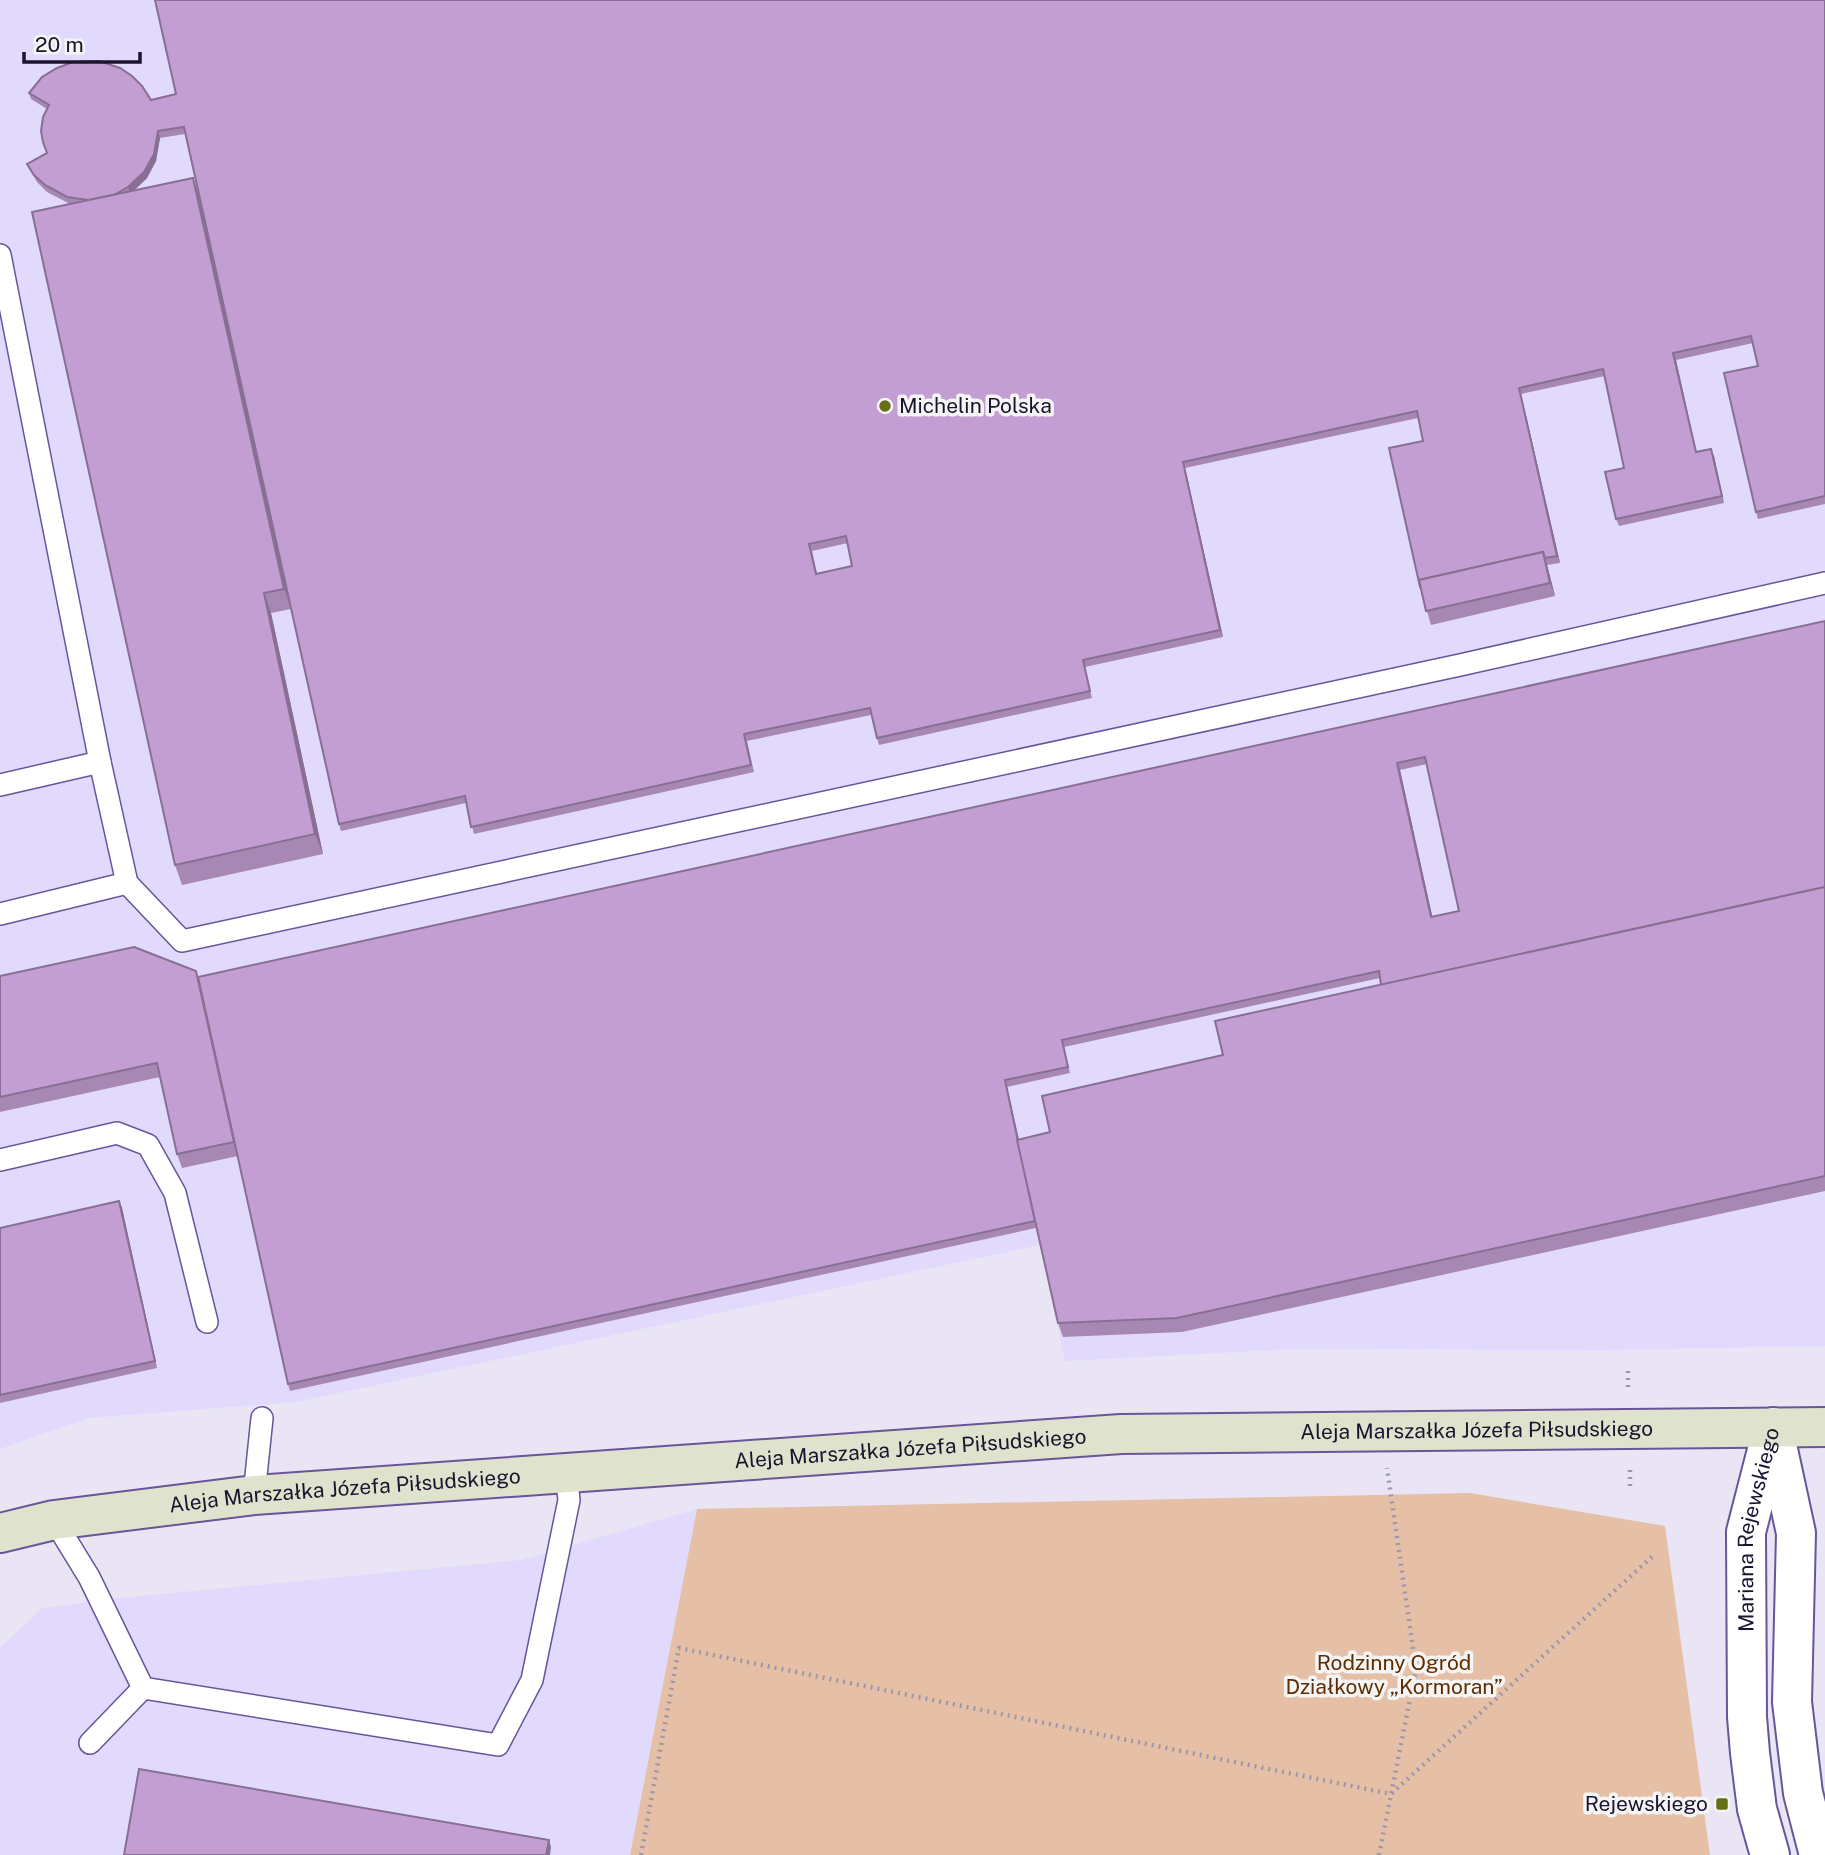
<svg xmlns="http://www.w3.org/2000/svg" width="1825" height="1855" font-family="'Public Sans',sans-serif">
  <rect width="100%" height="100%" fill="#e9e5f5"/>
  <g fill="#e2dafd">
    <polygon points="0,0 1825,0 1825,1346 1604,1350 1294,1349 1065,1361 1040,1245 296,1402 89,1418 0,1449"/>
    <polygon points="697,1509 630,1855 0,1855 0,1648 42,1608 130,1597 521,1560"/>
  </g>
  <polygon fill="#e5bfa6" points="1470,1493 1665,1526 1710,1855 630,1855 697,1509"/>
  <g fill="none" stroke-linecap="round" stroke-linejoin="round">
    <defs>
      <g id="lane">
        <polyline points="0,255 100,762 127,883 182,941 1460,665 1825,583"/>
        <polyline points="0,785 100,762"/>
        <polyline points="0,914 127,883"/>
        <polyline points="0,1160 117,1133 148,1145 175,1193 207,1322"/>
        <polyline points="254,1495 262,1418"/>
        <polyline points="54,1520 89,1577 143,1688"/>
        <polyline points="143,1688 498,1745 532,1680 569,1500 566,1472"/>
        <polyline points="90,1743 143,1688"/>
      </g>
      <g id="street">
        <polyline points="1775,1436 1796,1533 1792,1702 1803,1793 1819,1855"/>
        <path id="s1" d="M1770 1855 1757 1809 1750 1753 1747 1717 1746 1532 1773 1427"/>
      </g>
      <g id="secondary">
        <path id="s2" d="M0 1533 54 1520 254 1495 1121 1434 1825 1427"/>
      </g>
    </defs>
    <use href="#lane" stroke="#68559a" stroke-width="24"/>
    <use href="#street" stroke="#68559a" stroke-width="42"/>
    <use href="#secondary" stroke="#68559a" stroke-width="42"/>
    <g stroke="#9c97ab" stroke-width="4.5" stroke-dasharray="2 5" stroke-linecap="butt">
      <polyline points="1628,1371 1628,1392"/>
      <polyline points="1630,1486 1630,1467"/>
      <polyline points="641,1855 679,1648 1391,1794 1654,1555"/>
      <polyline points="1379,1855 1416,1669 1387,1468"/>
    </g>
    <use href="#lane" stroke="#fff" stroke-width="21"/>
    <use href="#street" stroke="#fff" stroke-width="38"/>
    <use href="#secondary" stroke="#dfe2cd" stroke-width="38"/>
  </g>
  <g fill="#a788b5" fill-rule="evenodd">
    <path d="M1825 0V504L1758 519 1756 512 1758 366 1753 343 1676 360 1696 452 1714 456 1724 503 1619 526 1616 519 1624 468 1605 376 1521 394 1560 563 1547 565 1555 596 1431 625 1420 587 1423 441 1418 418 1185 468 1223 637 1085 667 1092 698 879 745 871 715 747 741 754 772 474 834 466 803 341 831 339 824 291 609 271 613 323 854 182 885 175 865 70 204 47 192 37 182 30 170 27 164 47 153V109L31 99 29 93 151 100 176 94ZM185 134 198 193 135 190 147 178 156 161 160 138ZM848 543 852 566 817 573 812 551Z"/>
    <path d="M1825 621V1191L1182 1332 1063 1337 1058 1323 1036 1228 290 1391 288 1384 238 1156 182 1168 177 1154 160 1077 0 1112V976L196 971 198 977ZM1427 764 1459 911 1432 917 1400 770ZM1380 978 1381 985 1050 1132 1019 1139 1007 1087 1070 1073 1064 1047Z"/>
    <polygon points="119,1201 122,1208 157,1368 0,1403 0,1228"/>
  </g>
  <g fill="#886f93">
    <polygon points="158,131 160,138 156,161 147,178 130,194 128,187"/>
    <polygon points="193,178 200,198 292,609 284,589"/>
    <polygon points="1673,353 1676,360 1698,459 1696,452"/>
    <polygon points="1519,388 1521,394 1560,563 1557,556"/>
    <polygon points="1711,449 1714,456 1724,503 1722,496"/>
    <polygon points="1183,462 1185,468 1223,637 1220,630"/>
    <polygon points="1543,552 1547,565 1555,596 1550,583"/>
    <polygon points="264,593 271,613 323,854 315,834"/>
    <polygon points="1397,763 1400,770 1434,924 1431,917"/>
    <polygon points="1005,1080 1007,1087 1038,1227"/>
    <polygon points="119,1201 122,1208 157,1368 155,1361"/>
    <polygon points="549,1840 551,1847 550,1855 546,1855"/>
  </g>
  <g fill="#c29ed2" stroke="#886f93" stroke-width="2" fill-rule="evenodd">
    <path d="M155 0H1825V496L1756 512 1724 373 1758 366 1751 336 1673 353 1696 452 1711 449 1722 496 1616 519 1605 472 1624 468 1603 369 1519 388 1557 556 1545 558 1543 552 1419 580 1421 587H1420L1389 448 1423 441 1417 411 1183 462 1220 630 1083 660 1090 691 877 738 870 708 744 734 751 765 471 827 465 796 339 824 184 127 158 131 154 154 144 172 128 187 114 195 89 200 67 197 45 185 34 175 27 164 47 153 43 142 41 131 43 117 49 105 29 93 42 77 57 68 73 62 99 61 120 68 132 76 142 86 151 100 176 94ZM846 536 852 566 816 574 809 544Z"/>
    <polygon points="193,178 284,589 264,593 315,834 175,865 32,212"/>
    <polygon points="1543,552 1550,583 1426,611 1419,580"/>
    <path d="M1825 621V887L1381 985 1379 971 1062 1040 1068 1067 1005 1080 1035 1221 288 1384 198 977ZM1425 757 1459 911 1431 917 1397 763Z"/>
    <polygon points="1825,887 1825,1176 1177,1318 1058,1323 1017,1140 1050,1132 1042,1096 1223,1055 1215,1021"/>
    <polygon points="134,947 196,971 234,1142 177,1154 157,1063 0,1097 0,976"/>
    <polygon points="119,1201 155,1361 0,1395 0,1228"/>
    <polygon points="139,1769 549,1840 546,1855 124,1855"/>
  </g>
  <g fill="#676f16" stroke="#f5f5f5" stroke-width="2.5">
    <circle cx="885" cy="406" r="7"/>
    <rect x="1715" y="1797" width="14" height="14" rx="3.5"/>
  </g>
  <g text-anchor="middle" stroke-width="7" stroke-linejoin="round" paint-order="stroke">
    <g font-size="21" fill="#1b132f" stroke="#f5f5f5" text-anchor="start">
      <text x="899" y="413">Michelin Polska</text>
      <text x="1708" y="1811" text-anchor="end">Rejewskiego</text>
    </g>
    <g font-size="21" fill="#1b132f" stroke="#f5f5f5">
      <text dy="7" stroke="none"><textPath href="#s2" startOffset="1482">Aleja Marszałka Józefa Piłsudskiego</textPath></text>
      <text dy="7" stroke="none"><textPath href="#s2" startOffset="915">Aleja Marszałka Józefa Piłsudskiego</textPath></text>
      <text dy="7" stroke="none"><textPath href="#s2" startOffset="348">Aleja Marszałka Józefa Piłsudskiego</textPath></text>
      <text dy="7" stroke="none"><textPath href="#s1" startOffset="329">Mariana Rejewskiego</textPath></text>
    </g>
    <g font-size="21" fill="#602d00" stroke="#f5f5f5">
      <text x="1394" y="1670">Rodzinny Ogród<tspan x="1394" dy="24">Działkowy „Kormoran”</tspan></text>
    </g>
  </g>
  <path d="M24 52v10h116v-10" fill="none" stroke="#1b132f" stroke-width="3.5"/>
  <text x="35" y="52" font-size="21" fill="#1b132f" stroke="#f5f5f5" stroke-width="5" paint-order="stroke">20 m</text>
</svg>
